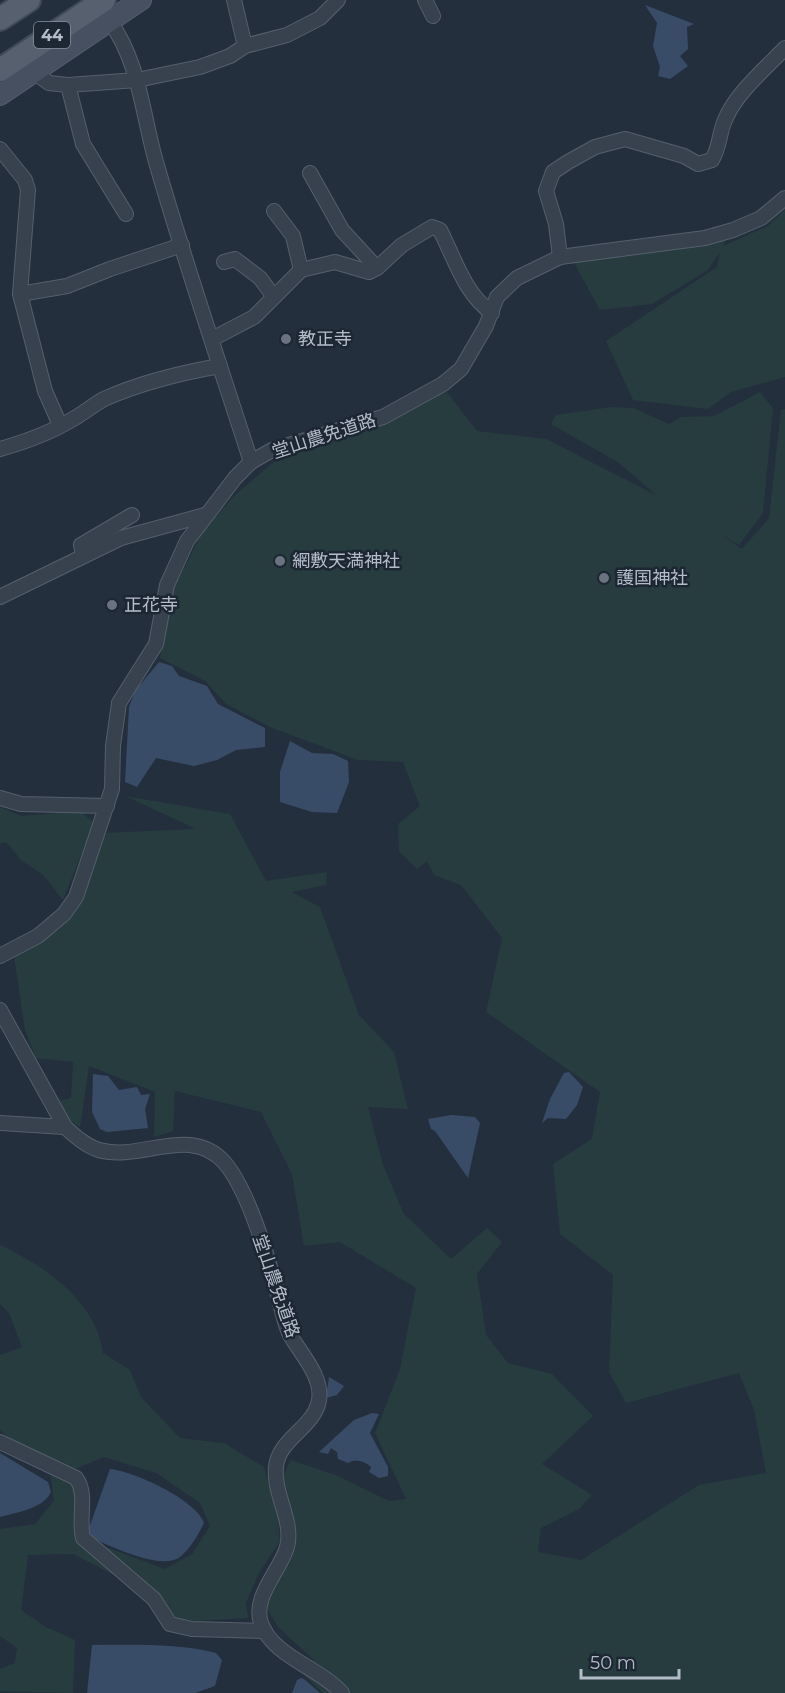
<svg xmlns="http://www.w3.org/2000/svg" width="785" height="1693" font-family="Montserrat,'Noto Sans JP',sans-serif">
  <rect width="100%" height="100%" fill="#242f3e"/>
  <g fill="#263c3f">
    <polygon points="785,209 785,377 731,392 708,409 633,400 606,341 717,267 720,252 708,270 652,304 600,310 573,261 727,238 723,246 768,226"/>
    <polygon points="446,391 477,431 546,439 656,495 619,463 551,424 556,415 611,407 633,408 669,424 681,417 714,416 760,392 773,408 763,513 739,545 722,535 742,549 769,518 781,410 785,409 785,1693 323,1693 305,1676 313,1659 278,1627 265,1606 294,1544 280,1482 291,1460 338,1476 389,1501 406,1499 375,1433 400,1369 416,1288 340,1242 304,1246 292,1174 261,1112 175,1091 173,1131 154,1137 155,1092 89,1066 80,1127 68,1119 59,1101 71,1098 73,1062 36,1058 25,1030 14,956 58,929 84,891 102,833 196,829 125,796 230,814 266,881 327,872 326,885 292,892 320,907 359,1015 394,1052 408,1109 368,1107 383,1165 404,1214 451,1259 487,1228 502,1242 477,1274 486,1335 508,1363 552,1374 593,1416 542,1464 592,1495 579,1509 541,1528 538,1552 581,1560 699,1485 766,1473 754,1410 739,1373 626,1403 609,1372 613,1275 560,1234 553,1164 592,1139 600,1092 486,1012 502,938 461,885 434,875 427,861 417,869 399,851 398,824 420,806 403,762 358,760 270,727 226,704 205,681 160,658 174,588 203,531 235,495 282,455 369,430"/>
    <polygon points="0,807 21,816 80,811 94,823 63,900 43,875 21,860 6,842 0,844"/>
    <path d="M0 1245C45 1266 96 1301 103 1353L130 1370 141 1397 180 1438 224 1443 264 1467 277 1510 280 1541 258 1575 246 1603 248 1618 195 1621 173 1618 95 1543 165 1569 192 1554 210 1526 200 1503 156 1473 104 1457 75 1469 12 1440 0 1430V1355L22 1347 9 1313 0 1304Z"/>
    <polygon points="50,1472 75,1485 78,1534 126,1581 73,1554 28,1555 21,1610 46,1627 75,1640 73,1693 0,1691 0,1669 15,1663 17,1648 0,1636 0,1529 35,1524 54,1501"/>
  </g>
  <g fill="#394c67">
    <polygon points="645,5 694,24 687,27 688,49 680,56 688,66 670,79 658,76 660,67 653,46 657,23"/>
    <polygon points="159,662 172,666 179,676 207,686 218,704 265,728 265,747 236,750 217,760 194,766 156,758 137,787 125,782 129,707 135,691"/>
    <polygon points="290,741 312,753 333,754 348,761 349,782 337,813 312,812 280,802 280,772"/>
    <polygon points="569,1072 583,1087 577,1105 566,1119 548,1118 542,1123 550,1099 564,1073"/>
    <polygon points="93,1074 108,1076 119,1090 137,1087 141,1095 150,1094 145,1109 148,1128 107,1132 100,1129 92,1112"/>
    <polygon points="451,1115 475,1117 480,1123 468,1178 435,1131 431,1129 428,1119"/>
    <polygon points="329,1377 344,1386 337,1395 326,1398"/>
    <path d="M372 1413 379 1414 370 1433 388 1467V1476L379 1478 369 1472 371 1467C364 1461 356 1458 348 1463L338 1459 337 1452 331 1448 328 1454 319 1452 354 1420Z"/>
    <path d="M0 1453 48 1482 51 1492C43 1509 17 1512 0 1517Z"/>
    <path d="M110 1469C133 1471 197 1500 204 1523 198 1535 191 1548 180 1557 160 1571 112 1546 91 1538L89 1528Z"/>
    <path d="M92 1645C133 1645 176 1643 216 1653L222 1660 215 1686 195 1693H87Z"/>
    <polygon points="301,1678 304,1679 320,1693 292,1693 297,1680"/>
  </g>
  <g fill="none" stroke-linecap="round" stroke-linejoin="round">
    <defs>
      <g id="street">
        <polyline points="234,0 245,46"/>
        <polyline points="425,0 433,16"/>
        <path d="M109 20C140 63 142 113 156 162 185 263 219 362 251 462"/>
        <polyline points="34,72 49,83 68,85 137,80 200,67 230,56 245,46 287,35 320,18 338,0"/>
        <polyline points="68,85 83,144 126,214"/>
        <polyline points="0,149 25,180 28,190 20,294 45,391 60,425"/>
        <polyline points="310,173 342,230 377,268"/>
        <polyline points="274,211 293,236 301,270"/>
        <path d="M560 257 556 224 546 191 553 172 568 162 595 147 625 139 684 156 698 164 712 160C720 147 719 133 725 120 736 93 765 69 785 48"/>
        <polyline points="224,262 235,259 260,278 274,297"/>
        <polyline points="20,294 67,286 110,269 182,245"/>
        <path d="M212 339 254 317 301 270 335 262 369 272 377 268 402 245 432 227 440 230C455 259 464 293 492 313"/>
        <path d="M0 449C25 442 50 433 73 419 84 413 93 405 104 399 142 382 180 373 220 366"/>
        <polyline points="83,555 81,545 132,515"/>
        <polyline points="0,597 121,538 205,515"/>
        <polyline points="0,798 21,804 107,806"/>
        <polyline points="0,956 38,936 64,914 76,897 112,789 113,746 119,703 156,644 167,585 187,541 235,478 251,462 272,450 383,417 443,384 461,369 486,326 497,297 517,278 560,257 705,238 733,230 761,218 785,198"/>
        <path d="M0 1010 65 1127C75 1136 86 1146 99 1150 140 1162 190 1124 224 1162 247 1188 267 1255 276 1288 281 1303 283 1321 290 1335 301 1354 323 1377 319 1400 315 1427 278 1439 276 1467 273 1494 294 1521 287 1547 280 1571 252 1597 261 1623 273 1657 319 1667 342 1693"/>
        <polyline points="0,1123 65,1127"/>
        <path d="M0 1442 76 1478C88 1494 78 1518 83 1538L154 1599 170 1624 192 1629 265 1631"/>
      </g>
      <polyline id="secondary" points="0,95 141,0"/>
      <g id="primary">
        <polyline points="0,19 29,0"/>
        <polyline points="0,70 104,0"/>
      </g>
    </defs>
    <use href="#street" stroke="#565f6c" stroke-width="16"/>
    <use href="#secondary" stroke="#565f6c" stroke-width="22"/>
    <use href="#primary" stroke="#414a57" stroke-width="26"/>
    <use href="#street" stroke="#38414e" stroke-width="14"/>
    <use href="#secondary" stroke="#465061" stroke-width="20"/>
    <use href="#primary" stroke="#56606e" stroke-width="22"/>
  </g>
  <g fill="#6b7280" stroke="#1d2633" stroke-width="2">
    <circle cx="286" cy="339" r="6"/>
    <circle cx="280" cy="561" r="6"/>
    <circle cx="604" cy="578" r="6"/>
    <circle cx="112" cy="605" r="6"/>
  </g>
  <g text-anchor="middle" stroke-width="5" stroke-linejoin="round" paint-order="stroke">
    <rect fill="#1d2633" stroke="#878f9c" stroke-width="1.5" x="34" y="22" width="36" height="26" rx="4.5"/>
    <g font-size="16" font-weight="bold" fill="#b4bcc9">
      <text x="52" y="41">44</text>
    </g>
    <g font-size="18" fill="#b4bcc9" stroke="#1d2633" text-anchor="start">
      <text x="298" y="345">教正寺</text>
      <text x="292" y="567">網敷天満神社</text>
      <text x="616" y="584">護国神社</text>
      <text x="124" y="611">正花寺</text>
    </g>
    <g font-size="18" fill="#b4bcc9" stroke="#1d2633">
      <text transform="translate(324 436) rotate(-18)" y="6">堂山農免道路</text>
      <text transform="translate(276 1286) rotate(71)" y="6">堂山農免道路</text>
    </g>
  </g>
  <path d="M581 1669v9h98v-9" fill="none" stroke="#b4bcc9" stroke-width="3"/>
  <text x="590" y="1669" font-size="18" fill="#b4bcc9" stroke="#1d2633" stroke-width="4.5" paint-order="stroke">50 m</text>
</svg>
